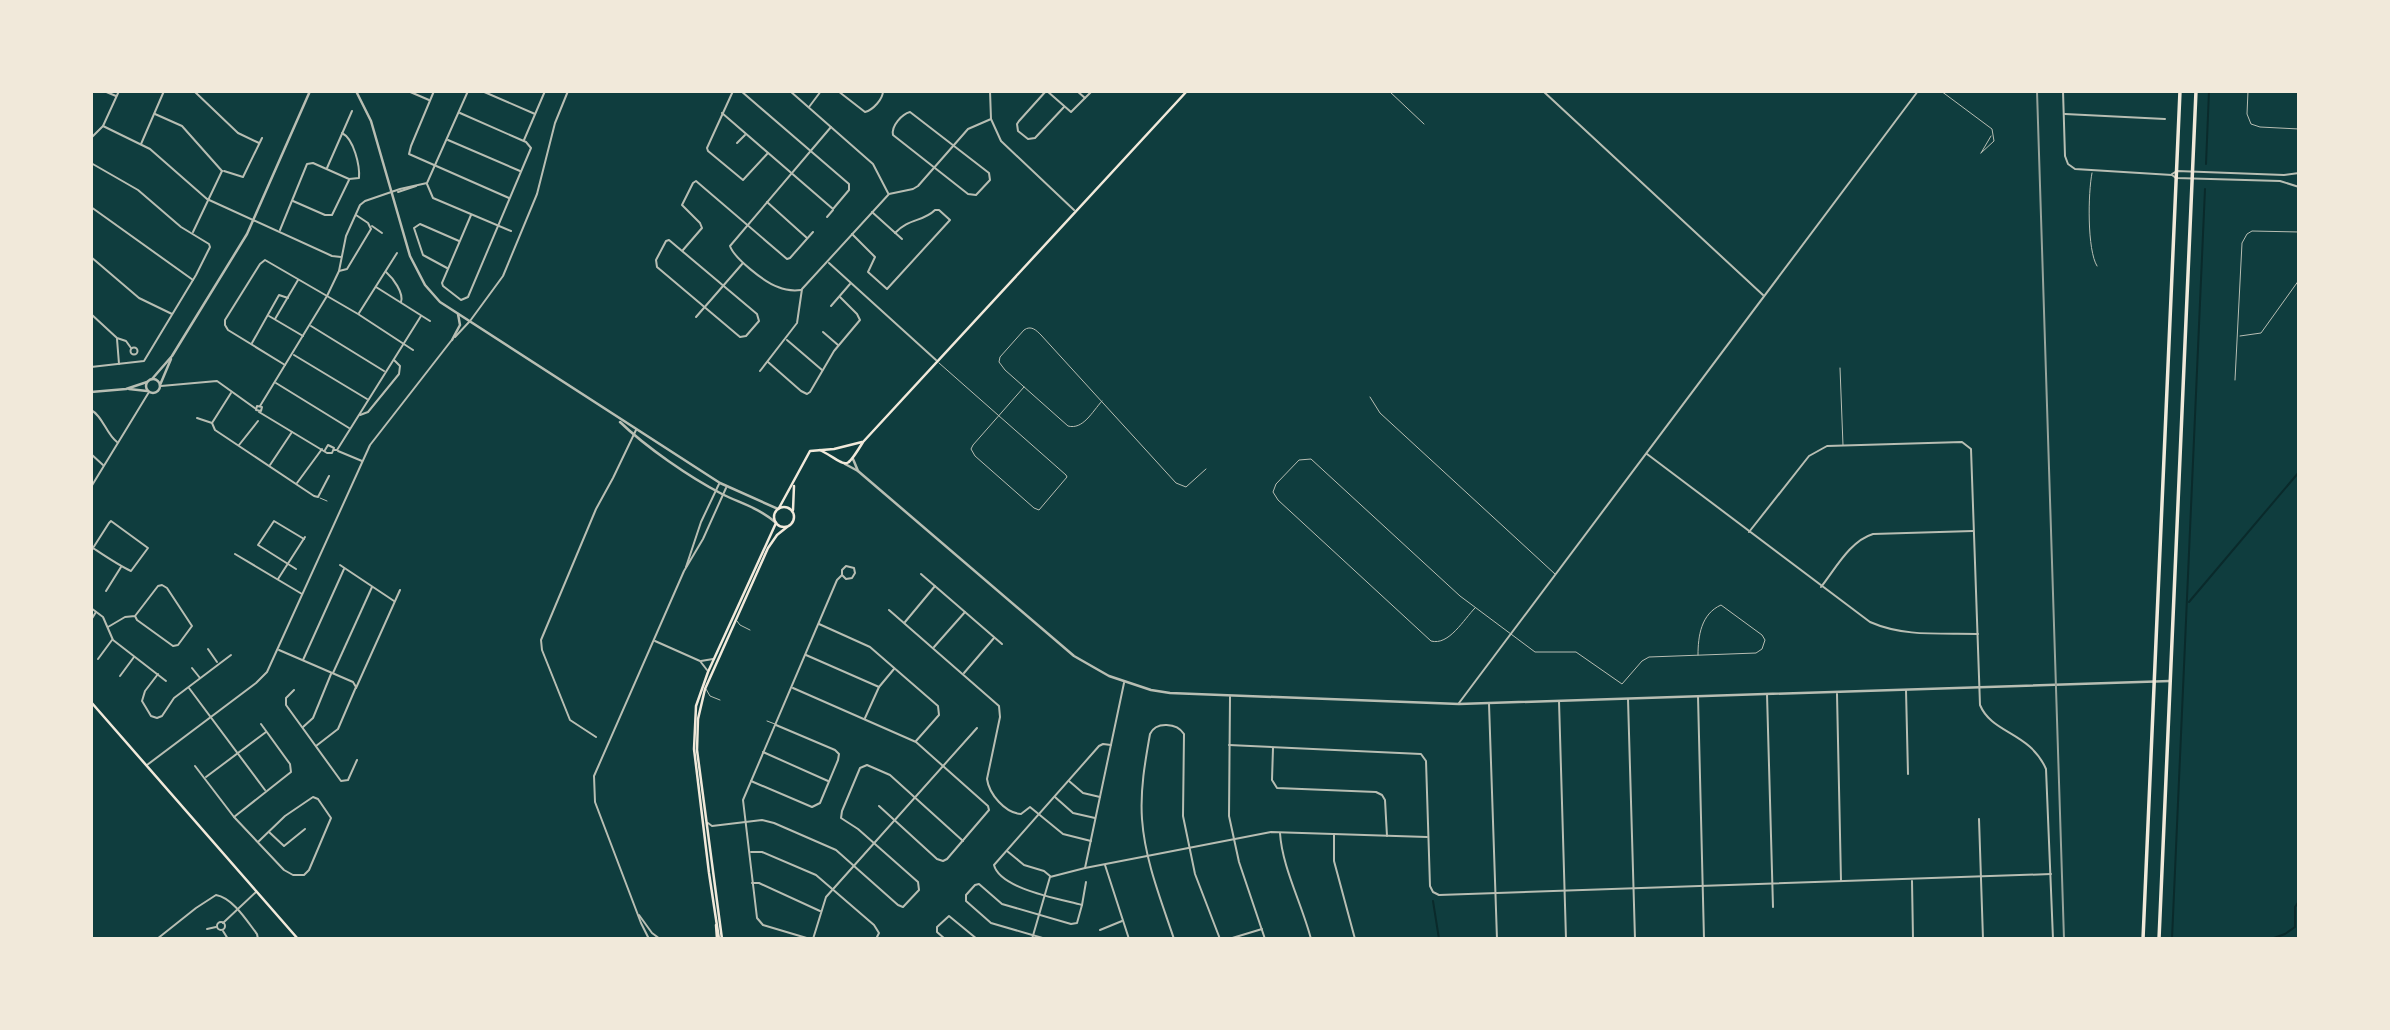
<svg xmlns="http://www.w3.org/2000/svg" width="2390" height="1030" font-family="Poppins,sans-serif">
  <rect width="100%" height="100%" fill="#0f3d3e"/>
  <g fill="none" stroke-linecap="round" stroke-linejoin="round">
    <g stroke="#0a2a2b" stroke-width="2">
      <polyline points="2206,164 2209,91"/>
      <polyline points="2189,602 2299,472"/>
      <polyline points="1433,901 1439,939"/>
      <polyline points="2172,939 2205,189"/>
      <polyline points="2271,939 2285,934 2295,927 2295,907 2299,901"/>
    </g>
    <g stroke="#b8beb3" stroke-width="1">
      <polyline points="1389,91 1424,124"/>
      <polyline points="1941,91 1992,129 1994,141 1981,153"/>
      <polyline points="2248,91 2247,114 2251,124 2260,127 2299,129"/>
      <polyline points="1981,153 1991,136"/>
      <path d="M2092 173C2088 193 2087 250 2097 266"/>
      <polyline points="2240,336 2261,333 2299,280"/>
      <polyline points="939,363 1066,475 1067,477 1039,510 1034,508 975,456 971,449 973,445 1024,387"/>
      <polyline points="1840,368 1843,445"/>
      <polyline points="2235,380 2242,243 2247,234 2252,231 2299,232"/>
      <polyline points="1370,397 1380,413 1555,574"/>
      <path d="M1102 401C1092 412 1083 430 1068 426L1005 370 999 362 1000 357 1024 330C1031 325 1036 330 1041 335L1176 483 1186 487 1206 469"/>
      <polyline points="320,498 327,501"/>
      <path d="M1475 608C1464 619 1449 646 1431 641L1278 500 1273 492 1276 484 1299 460 1311 459 1460 596 1535 652H1576L1622 684 1642 661 1649 657 1756 653 1762 649 1765 640 1762 635 1721 605C1701 614 1698 636 1698 655"/>
      <polyline points="737,621 740,625 750,630"/>
      <polyline points="706,689 710,696 720,700"/>
      <polyline points="767,721 775,724"/>
    </g>
    <g stroke="#b8beb3" stroke-width="2">
      <polyline points="104,91 116,96"/>
      <polyline points="194,91 238,133 259,143"/>
      <polyline points="408,91 429,100"/>
      <polyline points="434,91 411,146 409,154 509,198"/>
      <polyline points="482,91 535,114"/>
      <polyline points="733,91 707,148 708,151 743,180 768,153"/>
      <polyline points="790,91 873,164 888,193"/>
      <path d="M838 91 865 112C873 110 883 99 883 91"/>
      <polyline points="990,91 991,119 1001,141 1074,210"/>
      <polyline points="1046,91 1019,121 1017,124 1018,131 1028,139 1035,138 1064,107"/>
      <polyline points="1047,91 1071,112 1092,91"/>
      <polyline points="1077,91 1085,98"/>
      <polyline points="1543,91 1763,295"/>
      <polyline points="2063,91 2065,156 2068,164 2075,169 2172,175 2176,178 2280,181 2299,187"/>
      <polyline points="809,107 821,91"/>
      <path d="M910 112 989 173 990 180 976 195 968 194 893 135C891 126 902 114 910 112Z"/>
      <polyline points="460,113 526,142 531,148 468,297 461,300 443,286 442,283 471,215"/>
      <polyline points="722,113 833,209 849,190 849,184 741,91"/>
      <polyline points="155,114 182,126 222,171"/>
      <polyline points="2065,114 2165,119"/>
      <polyline points="103,126 150,149 207,199 332,256 341,257"/>
      <polyline points="91,138 103,126 119,91"/>
      <polyline points="448,140 520,171"/>
      <polyline points="524,140 545,91"/>
      <polyline points="737,143 745,135"/>
      <polyline points="141,144 164,91"/>
      <polyline points="91,163 138,190 181,227 209,244 210,247 196,275 144,361 91,367"/>
      <polyline points="327,168 352,111"/>
      <polyline points="224,171 243,177 262,138"/>
      <polyline points="2172,174 2177,171 2284,175 2299,173"/>
      <polyline points="427,184 433,198 511,231"/>
      <polyline points="2298,184 2299,175"/>
      <polyline points="398,192 416,186"/>
      <polyline points="293,201 325,215 332,215 349,180"/>
      <polyline points="767,202 807,238"/>
      <polyline points="91,207 193,280"/>
      <polyline points="872,212 902,239"/>
      <polyline points="827,217 833,210"/>
      <polyline points="372,226 382,233"/>
      <path d="M280 230 307 164 313 163 349 179 359 178C360 166 354 139 342 133"/>
      <polyline points="193,232 222,171"/>
      <path d="M852 234 875 257 868 272 887 289 950 220 939 210H935C923 222 909 218 895 233"/>
      <polygon points="669,240 757,314 759,321 746,336 740,337 657,267 656,260 666,241"/>
      <polyline points="683,250 702,228 700,223 682,205 693,183 696,181 787,259 790,258 813,232"/>
      <polyline points="91,257 139,298 172,314"/>
      <polyline points="829,263 936,360"/>
      <polyline points="447,268 423,255 414,228 420,224 459,241"/>
      <polyline points="339,271 347,269 371,229 368,223 356,215"/>
      <path d="M386 272C393 278 404 293 401 302"/>
      <polyline points="376,287 430,321"/>
      <path d="M801 290C793 291 785 290 778 287 764 282 734 258 730 246L831 127"/>
      <polyline points="831,306 850,284"/>
      <polyline points="359,313 397,253"/>
      <polyline points="91,314 117,338 126,341 131,348"/>
      <polyline points="269,316 303,336"/>
      <polyline points="696,317 743,263"/>
      <polyline points="275,319 298,280"/>
      <polyline points="311,326 384,371"/>
      <polyline points="823,332 838,345"/>
      <polyline points="455,337 470,321 503,276 537,194 555,123 568,91"/>
      <polyline points="117,339 119,364"/>
      <polyline points="787,340 822,370"/>
      <polyline points="252,343 279,295 288,298"/>
      <circle cx="134" cy="351" r="3.5"/>
      <polyline points="294,355 367,399"/>
      <polyline points="768,362 801,391 807,394 810,392 834,351 860,320 857,314 840,297"/>
      <polyline points="285,365 228,330 225,325 225,320 260,264 265,260 358,314 413,350"/>
      <polyline points="760,371 797,323 802,289 889,194 913,189 918,186 968,129 991,119"/>
      <polyline points="276,383 349,428"/>
      <polyline points="161,386 217,381 256,409"/>
      <polygon points="257,406 262,407 261,411 256,410"/>
      <polyline points="260,406 327,296 339,271 346,236 360,205 365,201 400,189 427,183 468,91"/>
      <path d="M91 410C103 416 106 434 117 442"/>
      <polyline points="259,412 327,453 332,453 334,448 328,445 325,450"/>
      <polyline points="360,415 368,412 399,374 400,366 394,360"/>
      <polyline points="197,418 212,423 215,430 314,496 318,497 329,476"/>
      <polyline points="212,423 231,393"/>
      <polyline points="239,445 258,421"/>
      <polyline points="334,450 337,450 421,316"/>
      <polyline points="338,451 362,461"/>
      <polyline points="91,454 103,465"/>
      <path d="M1647 454 1870 622C1904 637 1941 633 1978 634"/>
      <polyline points="270,465 292,432"/>
      <polyline points="297,483 322,449"/>
      <polyline points="91,487 149,392"/>
      <path d="M1749 532 1809 456 1827 446 1962 442 1971 449 1980 705C1992 734 2030 732 2046 769L2053 939"/>
      <path d="M91 547 93 548C105 556 118 565 131 571L148 548 111 521 109 523 93 548 91 552"/>
      <polyline points="235,554 302,594"/>
      <polyline points="340,565 394,601"/>
      <polyline points="686,567 701,522 719,484"/>
      <polyline points="296,569 258,545 274,521 304,539"/>
      <polyline points="921,574 1002,644"/>
      <polyline points="278,579 305,537"/>
      <path d="M1821 587C1836 568 1850 541 1873 534L1973 531"/>
      <polyline points="106,591 121,567"/>
      <polyline points="91,608 103,617 113,640 166,681"/>
      <path d="M889 610 999 706 1000 717 987 779C989 794 1005 813 1021 814L1030 807 1063 834 1091 841"/>
      <polyline points="91,620 96,612"/>
      <polyline points="905,622 935,586"/>
      <polyline points="819,624 870,647 938,706 939,715 916,741"/>
      <polyline points="108,627 125,617 135,616 158,586 162,585 167,588 192,626 178,645 173,646 137,620 135,616"/>
      <polyline points="655,641 700,661 707,670"/>
      <polyline points="934,647 965,612"/>
      <polyline points="208,649 217,662"/>
      <polyline points="279,650 353,682 356,687 338,729 316,746"/>
      <polyline points="806,655 879,687"/>
      <polyline points="98,659 112,640"/>
      <polyline points="303,660 344,569"/>
      <polyline points="701,661 713,659"/>
      <polyline points="192,668 200,678"/>
      <polyline points="333,673 372,587"/>
      <polyline points="964,673 994,638"/>
      <polyline points="158,674 145,691 142,701 151,716 157,718 162,716 174,698 231,655"/>
      <polyline points="120,676 134,657"/>
      <polyline points="189,688 265,790"/>
      <polyline points="356,688 400,590"/>
      <polyline points="793,688 916,742 988,806 989,810 947,859 943,861 937,859 879,806"/>
      <polyline points="294,690 286,698 286,705 341,781 348,780 357,760"/>
      <polyline points="1906,690 1908,774"/>
      <polyline points="1767,694 1773,907"/>
      <polyline points="1837,694 1841,881"/>
      <polyline points="1698,696 1704,939"/>
      <polyline points="1230,697 1229,816 1239,862 1265,939"/>
      <polyline points="1628,699 1635,939"/>
      <polyline points="1559,701 1566,939"/>
      <polyline points="1459,703 1918,91"/>
      <polyline points="1489,704 1497,939"/>
      <polyline points="865,718 879,687 894,669"/>
      <polyline points="303,727 313,718 331,674"/>
      <polyline points="596,737 570,720 542,650 541,640 596,509 613,478 636,430"/>
      <polyline points="1229,745 1421,754 1426,761 1430,886 1433,892 1439,895 2051,874"/>
      <polyline points="1273,748 1272,780 1277,788 1376,792 1382,795 1385,800 1387,836"/>
      <polyline points="763,752 828,781"/>
      <polyline points="147,765 256,683 267,672 370,445 451,341"/>
      <polyline points="195,766 234,817 291,772 290,764 261,724"/>
      <polyline points="206,777 266,732"/>
      <polyline points="751,781 812,807 820,803 838,760 839,754 835,750 776,725"/>
      <polyline points="1069,781 1083,793 1100,797"/>
      <polyline points="1055,797 1073,813 1095,818"/>
      <polyline points="234,817 284,870 293,875 304,875 309,870 331,818 318,799 313,797 285,816 258,842"/>
      <polyline points="1979,819 1983,939"/>
      <polyline points="708,823 712,826 762,820 774,823 836,850 898,905 903,907 919,890 918,882 858,829 841,818 842,811 860,768 867,765 890,775 963,841"/>
      <polyline points="269,832 284,846 305,829"/>
      <path d="M1280 833C1282 867 1302 904 1311 939"/>
      <polyline points="1334,835 1334,861 1355,939"/>
      <polyline points="1007,851 1024,865 1044,871 1050,876"/>
      <polyline points="751,852 762,852 816,875 874,925 879,933 876,939"/>
      <polyline points="1105,865 1129,939"/>
      <polyline points="1085,868 1271,832 1427,837"/>
      <polyline points="1912,881 1913,939"/>
      <polyline points="752,883 759,883 820,911"/>
      <polyline points="1082,905 1086,882"/>
      <polyline points="639,915 652,933 660,939"/>
      <circle cx="221" cy="926" r="4"/>
      <polyline points="223,923 256,892"/>
      <polyline points="207,929 216,927"/>
      <polyline points="1100,930 1122,921"/>
      <polyline points="223,931 228,939"/>
      <path d="M157 939 196 908 216 895C233 898 247 921 257 934L258 939"/>
      <polyline points="649,939 641,923 595,802 594,776 684,571 703,539 726,488"/>
      <polyline points="810,939 763,925 757,918 743,800 837,580 842,575 842,570 846,566 854,568 855,573 852,578 846,579 842,575"/>
      <polyline points="813,939 826,897 977,728"/>
      <polyline points="945,939 937,932 937,927 949,916 977,939"/>
      <polyline points="1032,939 1050,877 1085,868 1124,683"/>
      <path d="M1046 939 991 923 966 901V895L975 885 979 884 1002 904 1071 924 1077 923 1082 905C1060 899 1000 889 994 865L1099 746 1103 744 1111 745"/>
      <path d="M1174 939C1161 900 1145 861 1142 819 1140 790 1145 762 1150 734 1156 721 1177 723 1184 734L1183 816 1195 874 1220 939"/>
      <polyline points="1229,939 1262,929"/>
    </g>
    <g stroke="#b8beb3" stroke-width="2.5">
      <polyline points="356,91 371,121 410,256 425,285 440,302 720,483 778,509"/>
      <polyline points="452,340 460,325 458,314"/>
      <circle cx="153" cy="386" r="7"/>
      <polyline points="152,379 172,356 247,234 310,91"/>
      <polyline points="160,385 171,359"/>
      <polyline points="129,389 147,391"/>
      <polyline points="91,392 126,389 147,382"/>
      <path d="M620 422C646 447 689 477 722 494 740 503 759 508 775 522"/>
      <polyline points="853,459 858,471"/>
      <polyline points="845,464 858,471 1074,656 1109,676 1151,690 1170,693 1459,704 2170,681"/>
    </g>
    <g stroke="#f1e9da" stroke-width="2.5">
      <path d="M820 450C849 465 844 473 863 442L1187 91"/>
      <circle cx="784" cy="517" r="10"/>
      <polyline points="779,508 810,451 834,449 862,442"/>
      <polyline points="793,510 794,486"/>
      <polyline points="91,702 298,939"/>
      <polyline points="716,925 717,939"/>
      <polyline points="719,939 709,873 694,749 696,706 708,672 776,523"/>
      <polyline points="722,939 697,750 698,719 705,689 768,548 777,535 787,527"/>
    </g>
    <g stroke="#f1e9da" stroke-width="3.5">
      <polyline points="2143,939 2180,91"/>
      <polyline points="2159,939 2196,91"/>
    </g>
    <polyline stroke="#97a49c" stroke-width="2" points="2037,91 2064,939"/>
  </g>
  <rect width="2390" height="1030" fill="none" stroke="#f1e9da" stroke-width="186"/>
</svg>
